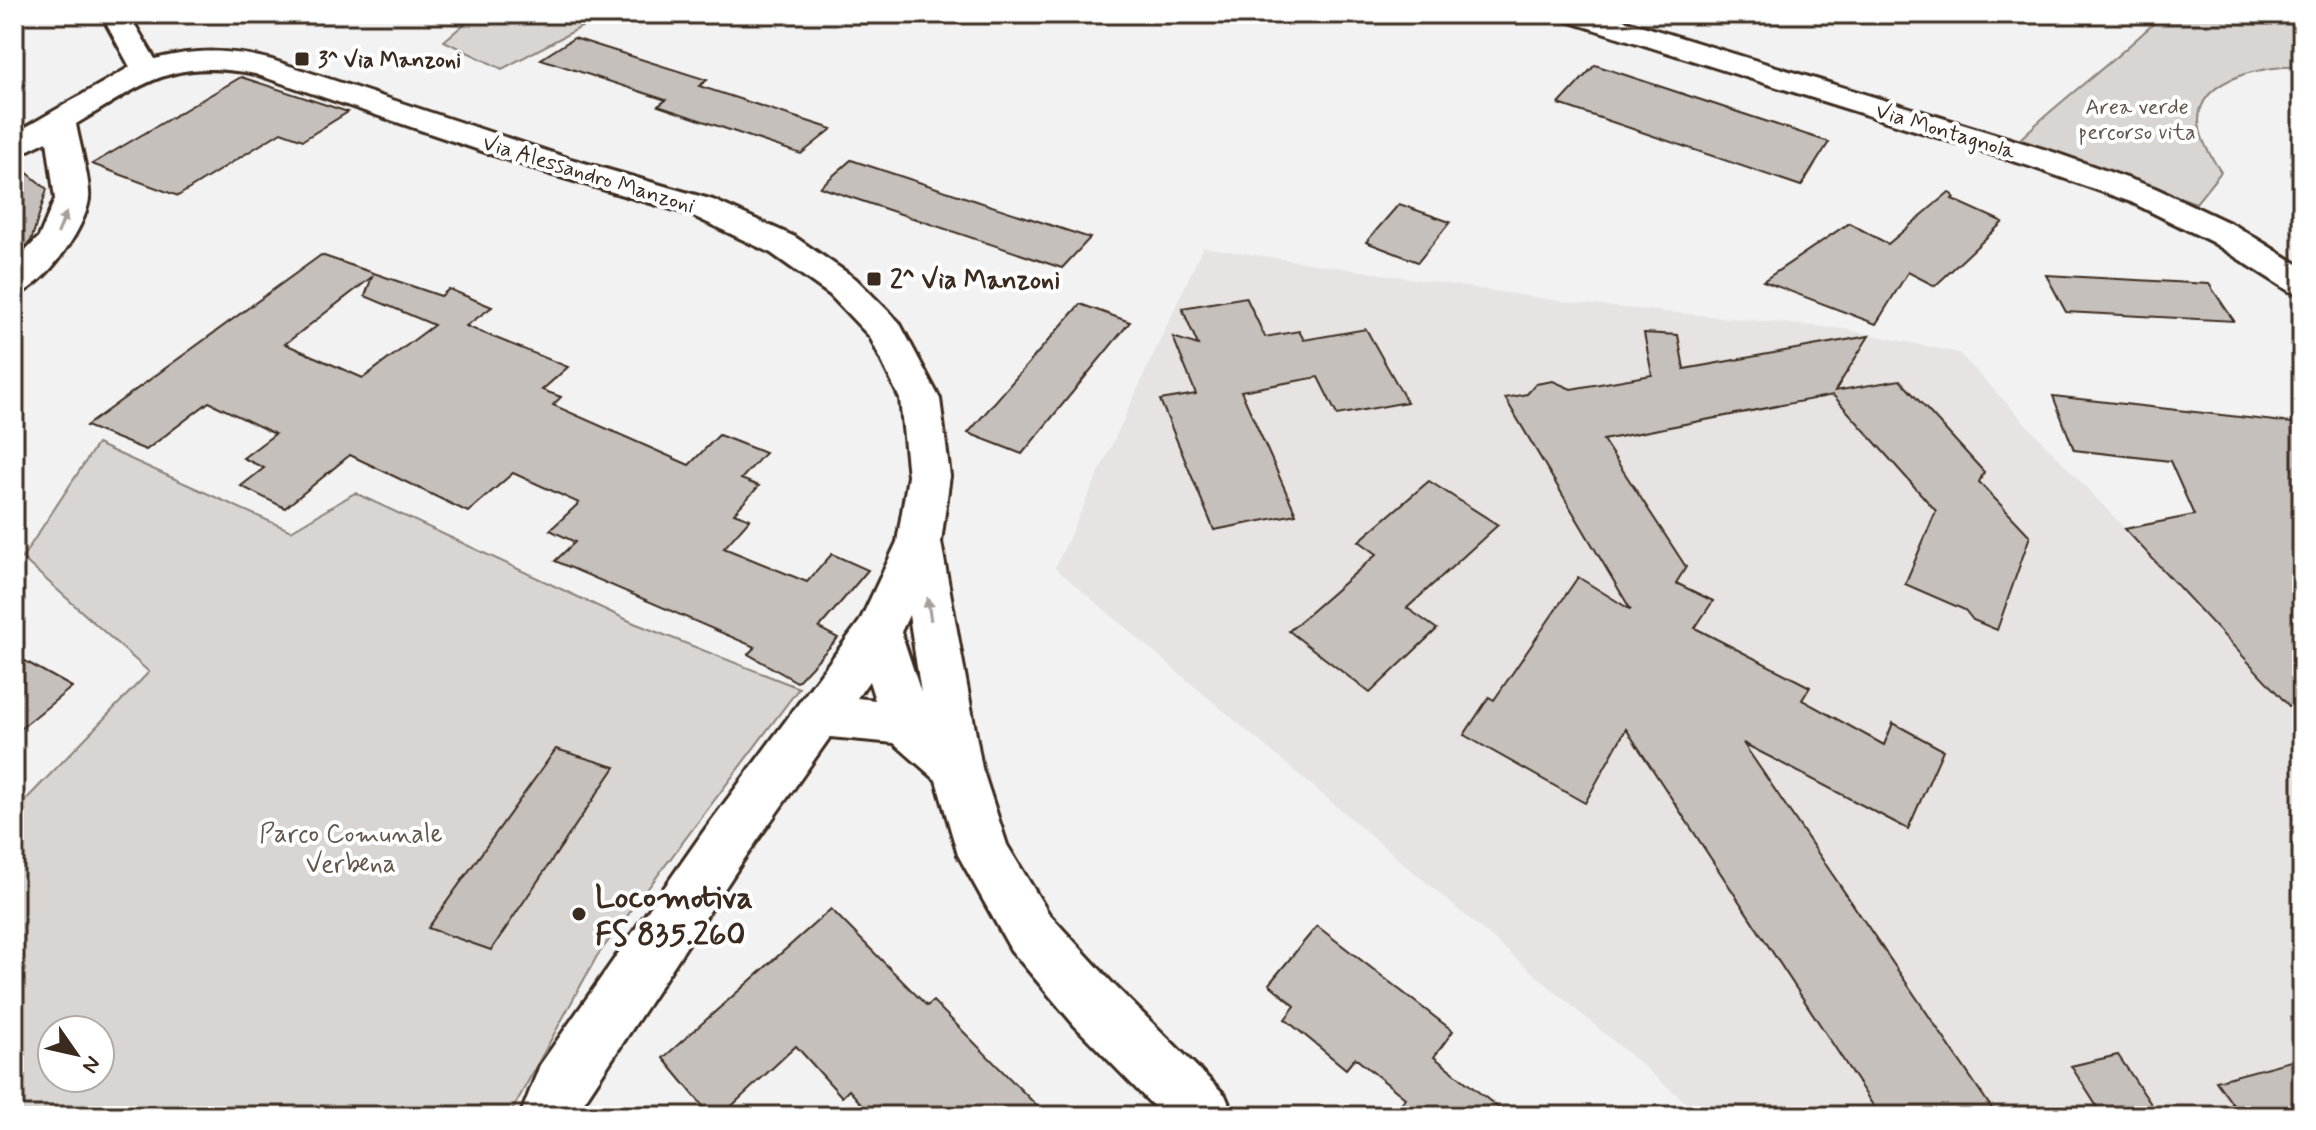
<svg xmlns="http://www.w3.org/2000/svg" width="2316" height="1130" font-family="Mynerve,sans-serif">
  <rect width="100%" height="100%" fill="#f3f2f2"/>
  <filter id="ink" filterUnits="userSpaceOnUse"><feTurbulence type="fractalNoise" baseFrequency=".0125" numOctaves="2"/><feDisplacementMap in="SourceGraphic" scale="16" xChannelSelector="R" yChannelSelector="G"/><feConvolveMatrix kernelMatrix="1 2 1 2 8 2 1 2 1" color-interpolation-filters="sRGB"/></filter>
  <g filter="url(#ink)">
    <polygon fill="#e6e3e2" points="1203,247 1573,303 1844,329 1959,353 2302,716 2302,1116 1702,1116 1055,568"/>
    <g fill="#d8d5d2" stroke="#8a8078" stroke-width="2" fill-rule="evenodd">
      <polygon points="476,14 606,14 502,69 444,41"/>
      <path d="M2163 14H2302V67C2269 65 2200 76 2199 120 2199 138 2211 157 2221 172L2196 203 2018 141C2064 96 2118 60 2163 14Z"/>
      <path d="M97 444 291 531 355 493 634 623 799 688 597 956 509 1116H14V812L149 672 22 558ZM52 1030H100V1078H52Z"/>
    </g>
    <g fill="#c6c0bd" stroke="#3b2a1e" stroke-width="2" fill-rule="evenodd">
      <polygon points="574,38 707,80 699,86 832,129 801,154 658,106 666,100 541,59"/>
      <polygon points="1595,65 1829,142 1801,186 1559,104"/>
      <polygon points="241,77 348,112 303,140 281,132 178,196 92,164"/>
      <polygon points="851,160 1090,238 1062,268 820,187"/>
      <polygon points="14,162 47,189 31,241 14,259"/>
      <polygon points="1949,192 1954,197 1952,199 2003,222 1935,286 1908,272 1876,324 1763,281 1849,223 1888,244"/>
      <polygon points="1399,204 1450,222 1418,262 1366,242"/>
      <path d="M321 255 441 296 449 289 492 307 466 326 568 367 542 390 561 397 553 405 689 465 719 435 765 453 741 479 759 486 734 513 750 519 724 548 807 582 832 554 868 570 819 628 838 638 797 682 748 654 755 647 555 561 575 542 550 530 579 503 513 473 468 512 350 455 285 508 241 486 264 468 243 458 275 434 209 402 146 450 86 426ZM372 277 365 296 434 325 363 378 285 344Z"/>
      <polygon points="2046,275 2209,284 2234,321 2066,312"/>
      <polygon points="1246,297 1265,337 1299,331 1304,340 1366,329 1407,402 1337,415 1318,377 1241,391 1296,514 1214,530 1160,400 1196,394 1173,337 1198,345 1182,308"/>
      <polygon points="1080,304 1130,322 1022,454 968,433"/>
      <polygon points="1644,333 1678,335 1684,369 1869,336 1835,391 1900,380 1984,472 1979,482 2030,536 1997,630 1973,620 1965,610 1905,584 1936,511 1833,395 1603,440 1686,567 1676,583 1713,601 1695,628 1810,687 1802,700 1884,745 1893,723 1943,750 1908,829 1743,743 1997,1116 1880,1116 1626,729 1585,803 1464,735 1489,697 1494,700 1578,577 1631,610 1505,398 1527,394 1536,384 1553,381 1571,389 1652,375"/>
      <polygon points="2053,396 2302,424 2302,720 2125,529 2194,515 2170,461 2074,450"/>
      <polygon points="1429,481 1498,525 1407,608 1437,629 1370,693 1289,631 1377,554 1359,541"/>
      <polygon points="14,655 72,687 14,734"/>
      <polygon points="556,749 615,767 491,950 428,928"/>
      <polygon points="831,909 927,1006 933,1001 1047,1116 872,1116 849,1090 842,1097 796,1046 721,1116 711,1116 663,1058"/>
      <polygon points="1317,926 1453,1031 1434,1057 1509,1116 1393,1116 1405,1098 1355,1058 1346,1069 1285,1019 1295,1006 1269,984"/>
      <polygon points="2118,1055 2159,1116 2103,1116 2071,1066"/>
      <polygon points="2302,1058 2302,1116 2241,1116 2216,1081"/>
    </g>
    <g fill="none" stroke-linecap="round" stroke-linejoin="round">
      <defs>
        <path id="minor" d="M108 14H136L135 25 155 59C196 49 230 49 272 60L574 160 713 200 795 237 856 279 899 322 940 399 950 476 941 542 982 768 1007 845 1049 914 1115 986 1225 1095 1234 1116H1163L1075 1026 1011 950 958 855 936 780 894 743 830 737 742 862 584 1102 580 1116H520L540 1065 706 828 860 621 897 542 908 476 900 399 870 337 830 295 771 253 689 214 550 174 255 74C170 58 146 83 76 124 79 142 91 183 89 199 85 230 43 288 14 296V263L39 237 55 199 47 141 14 157V134L130 67 107 25ZM909 615 921 693 901 632ZM869 681 875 700 857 698Z"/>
        <polygon id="major" points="1560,14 1604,14 2053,152 2155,188 2236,226 2302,267 2302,295 2289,291 2212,242 2131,202 2029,166 1564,20"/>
      </defs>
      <use href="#minor" stroke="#3b2a1e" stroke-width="6"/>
      <use href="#major" stroke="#3b2a1e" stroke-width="6"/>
      <use href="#minor" fill="#fff" fill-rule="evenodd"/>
      <use href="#major" fill="#fff" fill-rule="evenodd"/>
    </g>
    <defs><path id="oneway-solid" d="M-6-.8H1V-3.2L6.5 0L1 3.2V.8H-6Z" transform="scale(2)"/></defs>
    <g fill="#a79f9a">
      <use href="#oneway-solid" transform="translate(62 223) rotate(-68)"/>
      <use href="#oneway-solid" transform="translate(929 609) rotate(-99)"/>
    </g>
  </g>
  <g fill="#3b2a1e" stroke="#fff" stroke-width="3">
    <rect x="294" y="51" width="16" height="16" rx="4"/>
    <rect x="866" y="271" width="16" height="16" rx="4"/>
    <circle cx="579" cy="914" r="8"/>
  </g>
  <g text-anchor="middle" stroke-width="8" stroke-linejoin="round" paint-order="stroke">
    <g font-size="22" font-weight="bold" fill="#3b2a1e" stroke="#fff" text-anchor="start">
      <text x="318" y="67">3^ Via Manzoni</text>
    </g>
    <g font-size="22" fill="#62554b" stroke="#fff">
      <text x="2137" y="114">Area verde<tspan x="2137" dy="25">percorso vita</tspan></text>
    </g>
    <g font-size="22" fill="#3b2a1e" stroke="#fff">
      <text transform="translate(1946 130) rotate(17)" y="8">Via Montagnola</text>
      <text transform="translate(589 173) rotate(17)" y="8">Via Alessandro Manzoni</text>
    </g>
    <g font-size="26" font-weight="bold" fill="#3b2a1e" stroke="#fff" text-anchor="start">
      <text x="890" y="288">2^ Via Manzoni</text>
    </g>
    <g font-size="26" fill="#62554b" stroke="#fff">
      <text x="351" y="842">Parco Comunale<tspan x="351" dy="30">Verbena</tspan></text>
    </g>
    <g font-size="32" font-weight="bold" fill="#3b2a1e" stroke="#fff" text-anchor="start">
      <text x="595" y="907">Locomotiva<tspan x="595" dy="37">FS 835.260</tspan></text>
    </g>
  </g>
  <rect width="2316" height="1130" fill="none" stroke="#fff" stroke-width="48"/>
  <rect x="24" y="24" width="2268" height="1082" fill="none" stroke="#3b2a1e" stroke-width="3" filter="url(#ink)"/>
  <g transform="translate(76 1054) rotate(124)"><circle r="38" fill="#ffffff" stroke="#b1aaa5" stroke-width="2"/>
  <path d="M0-6L14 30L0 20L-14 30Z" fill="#3b2a1e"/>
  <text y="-12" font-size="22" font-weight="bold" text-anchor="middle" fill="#3b2a1e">N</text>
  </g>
</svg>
